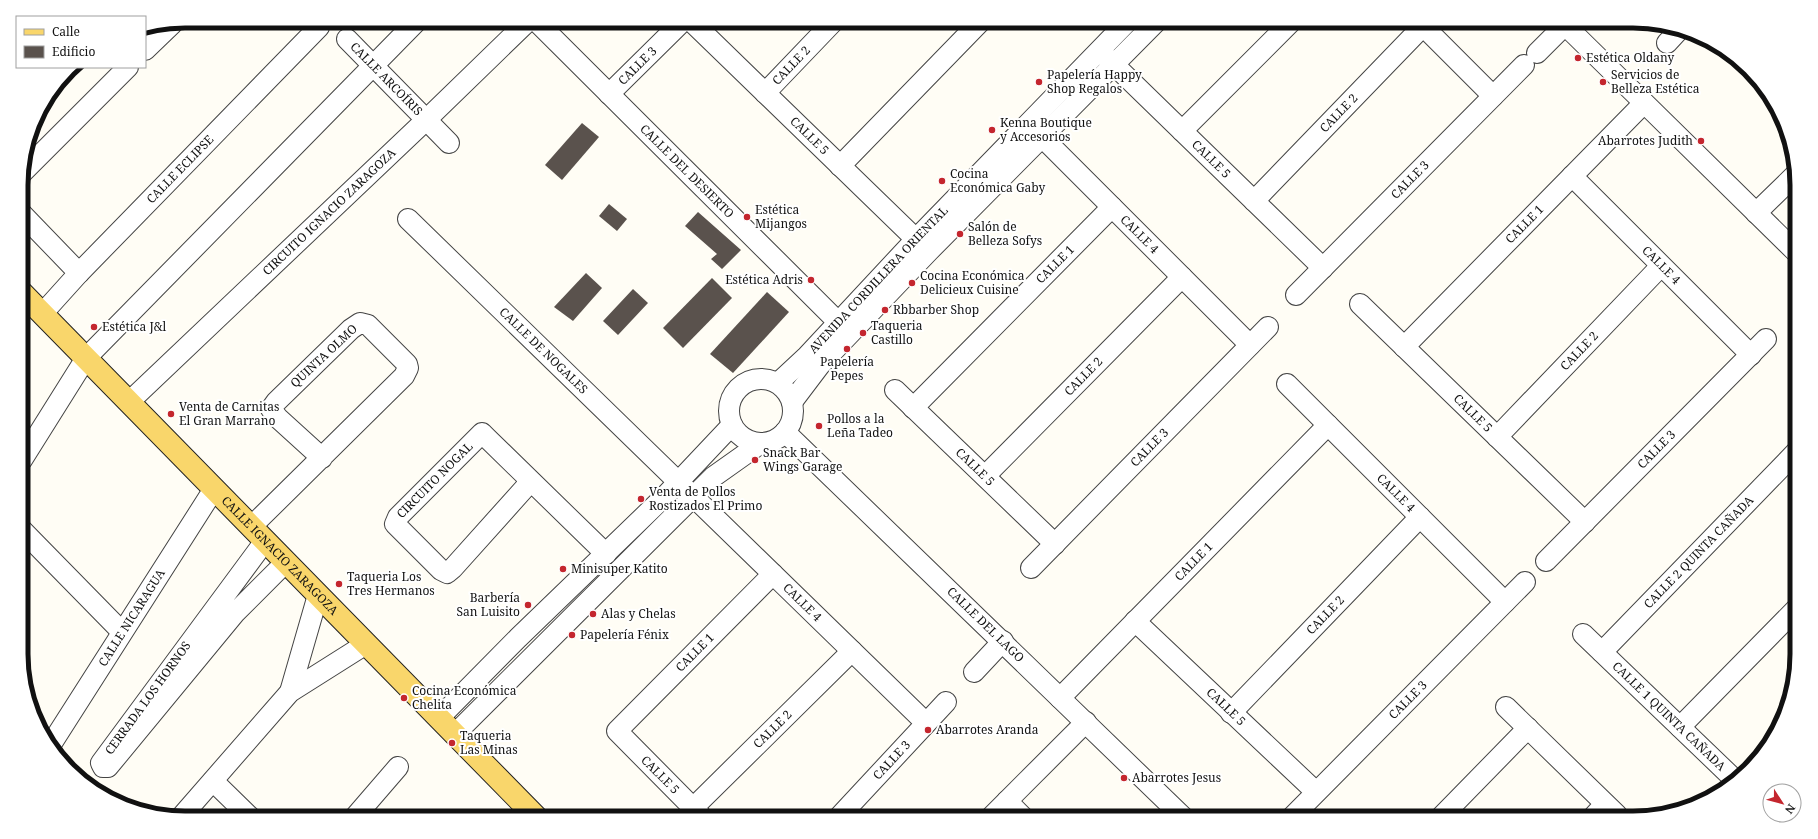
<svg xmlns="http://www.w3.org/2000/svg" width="1818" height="839" font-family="'Noto Serif',serif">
  <rect width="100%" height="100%" fill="#fffdf5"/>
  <g fill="#5a524d">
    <polygon points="582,123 599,137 562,180 545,165"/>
    <polygon points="609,204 627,219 617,231 599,216"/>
    <polygon points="698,212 741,250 722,269 711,259 717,254 685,226"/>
    <polygon points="586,273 602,288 573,321 554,307"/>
    <polygon points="712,278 732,298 683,348 663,328"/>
    <polygon points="633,289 648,303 618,335 603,321"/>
    <polygon points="767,292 789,312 733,373 710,354"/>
  </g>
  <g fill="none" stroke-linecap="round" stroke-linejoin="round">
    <defs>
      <g id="minor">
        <path id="s1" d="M536 21 838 322"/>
        <path id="s2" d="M691 21 924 247"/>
        <polyline points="1418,21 1493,96"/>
        <polyline points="1561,21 1796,252"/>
        <path id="s3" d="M347 39 449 143"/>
        <polyline points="1667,43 1679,30"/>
        <polyline points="145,50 172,24"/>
        <polyline points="1537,53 1565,25"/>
        <path id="s4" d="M1105 56 1323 268"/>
        <path id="s5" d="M765 93 834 21"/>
        <path id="s6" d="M609 94 683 21"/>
        <path id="s7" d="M1034 129 1250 345"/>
        <polyline points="1182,131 1292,21"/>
        <polyline points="840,166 981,21"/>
        <polyline points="21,174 128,67"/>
        <path id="s8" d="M1572 176 1751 355"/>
        <path id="s9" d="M1254 201 1423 26"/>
        <polyline points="21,213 79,273"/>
        <polyline points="1756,213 1796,174"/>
        <path id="s10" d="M408 219 926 723"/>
        <path id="s11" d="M1296 295 1524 65"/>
        <path id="s12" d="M1360 304 1585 522"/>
        <path id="s13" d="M42 314 79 273 319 27 313 21"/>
        <path id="s14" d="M1404 347 1644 103"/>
        <circle cx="761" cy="411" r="32"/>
        <path id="s15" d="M778 383 807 356 916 239 1128 21"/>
        <path id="s16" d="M1287 384 1505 602"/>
        <path id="s17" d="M895 390 1055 544"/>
        <path id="s18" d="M129 402 426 120 528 21"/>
        <polyline points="792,402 820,365 929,251 1157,21"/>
        <path id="s19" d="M913 408 1112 207"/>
        <path id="s20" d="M785 432C919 560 1052 689 1184 818"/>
        <path id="s21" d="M1497 437 1661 266"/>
        <polyline points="22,460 86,358 417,21"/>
        <path id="s22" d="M985 476 1182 277"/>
        <path id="s23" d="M531 481 453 568 447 573 441 570 395 524 398 517 482 433 487 438 606 554"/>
        <polyline points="251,527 404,376 408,368 407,364 368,325 360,323 351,329 276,402 271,409 278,418 322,458"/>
        <polyline points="22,530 122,632"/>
        <polyline points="265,541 101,763 103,767 108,767 235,613 286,562"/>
        <path id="s24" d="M1546 561 1766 339"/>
        <path id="s25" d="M1031 568 1268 327"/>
        <path id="s26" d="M1135 621 1316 792"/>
        <path id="s27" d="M1583 634 1735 780"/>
        <path id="s28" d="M1602 652 1796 452"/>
        <polyline points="974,672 1003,641"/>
        <polyline points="290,692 318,595"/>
        <path id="s29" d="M1060 698 1328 425"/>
        <polyline points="1506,707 1617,815"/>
        <path id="s30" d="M1231 713 1420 517"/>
        <polyline points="439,718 518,638 665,496 732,425"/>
        <polyline points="1680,727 1797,608"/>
        <polyline points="455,734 713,477 761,443"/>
        <path id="s31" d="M50 746 214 489"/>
        <polyline points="213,781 251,818"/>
        <polyline points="1007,801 1024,818"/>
        <path id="s32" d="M693 808 852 651"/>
        <polyline points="181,817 290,692 366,644"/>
        <polyline points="354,818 398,767"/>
        <path id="s33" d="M703 818 617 731 773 574"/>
        <path id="s34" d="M838 818 946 702"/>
        <polyline points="990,818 1086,722"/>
        <path id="s35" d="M1291 818 1525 582"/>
        <polyline points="1440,818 1528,728"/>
        <polyline points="1592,818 1605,804"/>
      </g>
      <g id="major">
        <path id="s36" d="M22 293 537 818"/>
      </g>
    </defs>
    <use href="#minor" stroke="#444" stroke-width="22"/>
    <use href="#major" stroke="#222" stroke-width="24"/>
    <use href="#minor" stroke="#fff" stroke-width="20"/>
    <use href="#major" stroke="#f9d66b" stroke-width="22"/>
  </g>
  <g fill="#c4262e" stroke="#fff" stroke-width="1.5">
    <circle cx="1578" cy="58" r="4"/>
    <circle cx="1039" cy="82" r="4"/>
    <circle cx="1603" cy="82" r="4"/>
    <circle cx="992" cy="130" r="4"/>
    <circle cx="1701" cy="141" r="4"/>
    <circle cx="942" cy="181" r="4"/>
    <circle cx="747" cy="217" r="4"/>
    <circle cx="960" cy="234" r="4"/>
    <circle cx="811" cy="280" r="4"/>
    <circle cx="912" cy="283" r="4"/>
    <circle cx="885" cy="310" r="4"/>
    <circle cx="94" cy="327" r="4"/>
    <circle cx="863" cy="333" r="4"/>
    <circle cx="847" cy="349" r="4"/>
    <circle cx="171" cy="414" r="4"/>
    <circle cx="819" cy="426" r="4"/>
    <circle cx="755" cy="460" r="4"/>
    <circle cx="641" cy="499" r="4"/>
    <circle cx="563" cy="569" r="4"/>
    <circle cx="339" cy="584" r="4"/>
    <circle cx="528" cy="605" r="4"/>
    <circle cx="593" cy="614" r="4"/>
    <circle cx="572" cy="635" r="4"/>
    <circle cx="404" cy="698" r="4"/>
    <circle cx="928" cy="730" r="4"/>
    <circle cx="452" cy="743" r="4"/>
    <circle cx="1124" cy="778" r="4"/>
  </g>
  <g text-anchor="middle" stroke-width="4" stroke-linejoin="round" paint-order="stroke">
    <g font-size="12" fill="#111" stroke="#fff" text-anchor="start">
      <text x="1586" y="62">Estética Oldany</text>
      <text x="1047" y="79">Papelería Happy<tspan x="1047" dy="14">Shop Regalos</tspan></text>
      <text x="1611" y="79">Servicios de<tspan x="1611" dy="14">Belleza Estética</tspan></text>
      <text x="1000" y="127">Kenna Boutique<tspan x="1000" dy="14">y Accesorios</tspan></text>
      <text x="1693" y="145" text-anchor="end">Abarrotes Judith</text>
      <text x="950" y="178">Cocina<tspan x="950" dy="14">Económica Gaby</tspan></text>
      <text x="755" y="214">Estética<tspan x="755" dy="14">Mijangos</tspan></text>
      <text x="968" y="231">Salón de<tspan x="968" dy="14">Belleza Sofys</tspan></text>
      <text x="920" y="280">Cocina Económica<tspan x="920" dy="14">Delicieux Cuisine</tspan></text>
      <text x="803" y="284" text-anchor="end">Estética Adris</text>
      <text x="893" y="314">Rbbarber Shop</text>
      <text x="871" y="330">Taqueria<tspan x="871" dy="14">Castillo</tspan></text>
      <text x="102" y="331">Estética J&amp;l</text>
      <text x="847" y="366" text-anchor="middle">Papelería<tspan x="847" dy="14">Pepes</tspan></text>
      <text x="179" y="411">Venta de Carnitas<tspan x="179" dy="14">El Gran Marrano</tspan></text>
      <text x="827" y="423">Pollos a la<tspan x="827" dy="14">Leña Tadeo</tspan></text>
      <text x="763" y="457">Snack Bar<tspan x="763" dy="14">Wings Garage</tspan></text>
      <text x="649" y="496">Venta de Pollos<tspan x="649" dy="14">Rostizados El Primo</tspan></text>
      <text x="571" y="573">Minisuper Katito</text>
      <text x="347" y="581">Taqueria Los<tspan x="347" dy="14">Tres Hermanos</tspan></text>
      <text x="520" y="602" text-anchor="end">Barbería<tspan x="520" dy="14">San Luisito</tspan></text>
      <text x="601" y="618">Alas y Chelas</text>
      <text x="580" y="639">Papelería Fénix</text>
      <text x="412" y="695">Cocina Económica<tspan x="412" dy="14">Chelita</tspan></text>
      <text x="936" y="734">Abarrotes Aranda</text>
      <text x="460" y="740">Taqueria<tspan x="460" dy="14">Las Minas</tspan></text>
      <text x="1132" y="782">Abarrotes Jesus</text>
    </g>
    <g font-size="12" fill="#111" stroke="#fff">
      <text dy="4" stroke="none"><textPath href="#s5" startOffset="38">CALLE 2</textPath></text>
      <text dy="4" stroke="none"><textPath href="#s6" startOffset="40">CALLE 3</textPath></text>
      <text dy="4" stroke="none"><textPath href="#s3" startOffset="56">CALLE ARCOÍRIS</textPath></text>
      <text dy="4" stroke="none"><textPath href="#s9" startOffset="122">CALLE 2</textPath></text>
      <text dy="4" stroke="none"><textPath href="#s2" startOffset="165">CALLE 5</textPath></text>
      <text dy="4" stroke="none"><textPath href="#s4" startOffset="148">CALLE 5</textPath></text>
      <text dy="4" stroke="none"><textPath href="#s13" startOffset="200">CALLE ECLIPSE</textPath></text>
      <text dy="4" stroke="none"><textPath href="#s1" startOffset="213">CALLE DEL DESIERTO</textPath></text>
      <text dy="4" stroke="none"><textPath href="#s11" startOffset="162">CALLE 3</textPath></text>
      <text dy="4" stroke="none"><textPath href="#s18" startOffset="276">CIRCUITO IGNACIO ZARAGOZA</textPath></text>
      <text dy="4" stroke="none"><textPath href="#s14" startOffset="172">CALLE 1</textPath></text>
      <text dy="4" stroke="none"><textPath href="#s7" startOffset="149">CALLE 4</textPath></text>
      <text dy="4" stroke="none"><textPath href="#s19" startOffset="202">CALLE 1</textPath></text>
      <text dy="4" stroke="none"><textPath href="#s8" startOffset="126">CALLE 4</textPath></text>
      <text dy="4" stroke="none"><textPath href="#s15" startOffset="144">AVENIDA CORDILLERA ORIENTAL</textPath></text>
      <text dy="4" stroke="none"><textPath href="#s10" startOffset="189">CALLE DE NOGALES</textPath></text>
      <text dy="4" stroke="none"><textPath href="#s21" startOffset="119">CALLE 2</textPath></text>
      <text transform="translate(324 356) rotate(-43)" y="4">QUINTA OLMO</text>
      <text dy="4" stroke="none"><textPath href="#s22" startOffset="140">CALLE 2</textPath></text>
      <text dy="4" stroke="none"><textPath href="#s12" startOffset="157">CALLE 5</textPath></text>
      <text dy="4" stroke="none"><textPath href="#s25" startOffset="169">CALLE 3</textPath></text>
      <text dy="4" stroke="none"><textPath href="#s24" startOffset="157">CALLE 3</textPath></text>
      <text dy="4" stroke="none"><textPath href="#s17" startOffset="111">CALLE 5</textPath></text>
      <text dy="4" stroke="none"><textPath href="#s23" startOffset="256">CIRCUITO NOGAL</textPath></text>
      <text dy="4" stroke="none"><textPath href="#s16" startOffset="154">CALLE 4</textPath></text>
      <text dy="4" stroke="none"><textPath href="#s28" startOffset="139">CALLE 2 QUINTA CAÑADA</textPath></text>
      <text dy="4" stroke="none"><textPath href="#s36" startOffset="368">CALLE IGNACIO ZARAGOZA</textPath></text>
      <text dy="4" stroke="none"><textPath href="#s29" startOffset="191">CALLE 1</textPath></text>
      <text dy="4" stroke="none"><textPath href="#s10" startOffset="550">CALLE 4</textPath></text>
      <text dy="4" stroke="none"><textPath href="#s30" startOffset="136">CALLE 2</textPath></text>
      <text dy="4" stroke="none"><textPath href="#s31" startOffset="152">CALLE NICARAGUA</textPath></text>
      <text dy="4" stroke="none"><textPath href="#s20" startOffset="278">CALLE DEL LAGO</textPath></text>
      <text dy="4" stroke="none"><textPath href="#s33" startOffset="233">CALLE 1</textPath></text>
      <text transform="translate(148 698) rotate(-54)" y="4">CERRADA LOS HORNOS</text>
      <text dy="4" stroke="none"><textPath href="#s35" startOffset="166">CALLE 3</textPath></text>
      <text dy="4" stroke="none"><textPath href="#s26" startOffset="125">CALLE 5</textPath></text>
      <text dy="4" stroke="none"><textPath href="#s27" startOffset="119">CALLE 1 QUINTA CAÑADA</textPath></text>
      <text dy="4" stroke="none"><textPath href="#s32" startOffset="112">CALLE 2</textPath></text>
      <text dy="4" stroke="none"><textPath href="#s34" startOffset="79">CALLE 3</textPath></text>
      <text transform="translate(660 775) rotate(45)" y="4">CALLE 5</text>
    </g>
  </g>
  <path d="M0 0H1818V839H0ZM185 28H1633A157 157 0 0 1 1790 185V654A157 157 0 0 1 1633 811H185A157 157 0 0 1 28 654V185A157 157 0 0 1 185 28Z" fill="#fff" fill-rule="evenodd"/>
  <path fill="none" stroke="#111" stroke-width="5" d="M185 28H1633A157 157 0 0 1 1790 185V654A157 157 0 0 1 1633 811H185A157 157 0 0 1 28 654V185A157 157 0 0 1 185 28Z"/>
  <rect x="16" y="16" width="130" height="52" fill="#ffffff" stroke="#a0a0a0"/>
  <rect x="24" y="29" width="20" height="6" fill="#f9d66b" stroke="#a0a0a0"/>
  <text x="52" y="36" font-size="12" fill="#111111">Calle</text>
  <rect x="24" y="46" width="20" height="12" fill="#5a524d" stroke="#a0a0a0"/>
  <text x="52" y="56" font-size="12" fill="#111111">Edificio</text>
  <g transform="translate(1782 803) rotate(126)"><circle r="19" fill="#ffffff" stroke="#a0a0a0"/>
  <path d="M0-3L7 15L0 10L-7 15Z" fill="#c4262e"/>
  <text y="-6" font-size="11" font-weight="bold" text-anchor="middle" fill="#111111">N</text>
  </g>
</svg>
